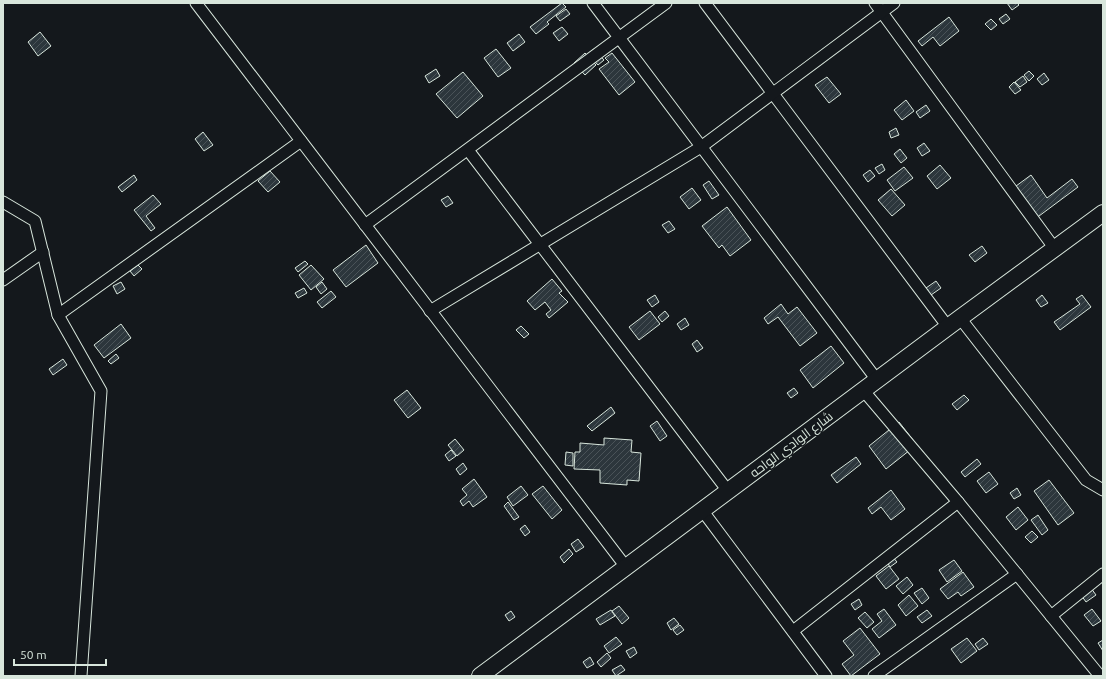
<svg xmlns="http://www.w3.org/2000/svg" width="1106" height="679" font-family="Ubuntu,Cairo,sans-serif">
  <defs>
    <pattern id="building-hatch" width="6" height="6" patternUnits="userSpaceOnUse"><rect width="6" height="6" fill="#2c363c"/><path d="M-1 1l2-2M0 6l6-6M5 7l2-2" fill="none" stroke="#4a5358"/></pattern>
  </defs>
  <rect width="100%" height="100%" fill="#14181c"/>
  <g fill="url(#building-hatch)" stroke="#d8e6dc">
    <polygon points="562,3 566,7 547,22 549,24 536,34 530,27"/>
    <polygon points="1007,3 1017,3 1019,5 1012,10"/>
    <polygon points="566,9 570,14 560,21 556,16"/>
    <polygon points="1006,14 1010,19 1003,24 999,19"/>
    <polygon points="949,17 959,31 940,46 933,37 922,46 918,41"/>
    <polygon points="991,19 997,25 991,30 985,24"/>
    <polygon points="562,27 568,34 559,41 553,33"/>
    <polygon points="40,32 51,46 38,56 28,42"/>
    <polygon points="519,34 525,42 513,51 507,43"/>
    <polygon points="496,49 511,68 498,77 484,58"/>
    <polygon points="594,49 604,60 598,65 588,54"/>
    <polygon points="585,53 596,65 585,75 574,63"/>
    <polygon points="612,53 635,82 619,95 599,69 609,62 605,58"/>
    <polygon points="436,69 440,76 429,83 425,76"/>
    <polygon points="1029,71 1034,76 1029,81 1024,75"/>
    <polygon points="463,72 483,96 457,118 436,94"/>
    <polygon points="1044,73 1049,80 1042,85 1037,79"/>
    <polygon points="1023,76 1027,82 1020,87 1015,82"/>
    <polygon points="827,77 841,94 829,103 815,85"/>
    <polygon points="1014,82 1021,90 1015,94 1009,87"/>
    <polygon points="906,100 914,111 902,120 894,110"/>
    <polygon points="926,105 930,111 920,118 916,112"/>
    <polygon points="896,128 899,135 891,138 889,132"/>
    <polygon points="203,132 213,145 204,151 195,139"/>
    <polygon points="924,143 930,151 922,156 917,148"/>
    <polygon points="900,149 907,158 901,163 894,154"/>
    <polygon points="882,164 885,170 879,174 875,168"/>
    <polygon points="940,165 951,178 937,189 927,176"/>
    <polygon points="904,167 913,178 895,191 887,180"/>
    <polygon points="870,170 875,176 868,182 863,175"/>
    <polygon points="270,171 280,182 268,192 258,181"/>
    <polygon points="134,175 137,180 122,192 118,187"/>
    <polygon points="1031,175 1047,198 1072,179 1078,187 1035,219 1012,189"/>
    <polygon points="709,181 719,195 712,199 703,185"/>
    <polygon points="692,188 701,200 689,209 680,197"/>
    <polygon points="891,189 905,205 892,216 878,200"/>
    <polygon points="153,195 161,204 146,216 155,228 151,231 134,210"/>
    <polygon points="448,196 453,203 446,207 441,200"/>
    <polygon points="727,207 751,240 730,256 722,245 719,248 702,226"/>
    <polygon points="669,221 675,229 668,233 662,225"/>
    <polygon points="366,245 378,263 346,287 333,270"/>
    <polygon points="982,246 987,253 975,262 969,255"/>
    <polygon points="305,261 308,264 298,272 295,268"/>
    <polygon points="138,265 142,269 134,276 130,271"/>
    <polygon points="311,265 324,279 311,290 299,275"/>
    <polygon points="552,279 562,291 559,293 568,302 549,318 546,314 551,310 545,302 535,310 527,301"/>
    <polygon points="936,281 941,288 931,295 926,288"/>
    <polygon points="121,282 125,289 117,294 113,286"/>
    <polygon points="322,282 327,289 321,294 316,287"/>
    <polygon points="304,288 307,293 298,298 295,293"/>
    <polygon points="331,291 336,297 322,308 317,302"/>
    <polygon points="655,295 659,302 652,307 647,300"/>
    <polygon points="1042,295 1048,303 1041,307 1036,300"/>
    <polygon points="1082,295 1091,307 1060,330 1054,322 1080,304 1076,299"/>
    <polygon points="781,304 788,314 797,307 817,333 800,346 778,317 768,324 764,318"/>
    <polygon points="650,311 660,324 639,340 629,327"/>
    <polygon points="665,311 669,316 662,322 658,317"/>
    <polygon points="685,318 689,325 681,330 677,324"/>
    <polygon points="121,324 131,338 104,358 94,345"/>
    <polygon points="521,326 529,334 524,338 516,330"/>
    <polygon points="697,340 703,348 697,352 692,344"/>
    <polygon points="831,346 844,363 813,388 800,370"/>
    <polygon points="116,354 119,358 111,364 108,361"/>
    <polygon points="63,359 67,365 53,375 49,369"/>
    <polygon points="794,388 798,393 791,398 787,393"/>
    <polygon points="407,390 421,408 408,418 394,400"/>
    <polygon points="964,395 969,400 957,410 952,404"/>
    <polygon points="611,407 615,413 592,431 587,426"/>
    <polygon points="657,421 667,436 660,441 650,426"/>
    <polygon points="899,422 913,440 910,450 886,469 869,446"/>
    <polygon points="604,438 632,440 631,452 641,453 639,481 627,480 627,485 600,483 600,470 574,469 575,452 580,452 580,443 604,445"/>
    <polygon points="455,439 464,450 457,456 448,445"/>
    <polygon points="451,450 456,456 449,461 445,455"/>
    <polygon points="566,452 573,453 573,466 565,465"/>
    <polygon points="856,457 861,464 837,483 831,475"/>
    <polygon points="977,459 981,464 965,477 961,472"/>
    <polygon points="463,463 467,469 460,475 456,469"/>
    <polygon points="989,472 998,484 986,493 977,481"/>
    <polygon points="474,479 487,497 473,507 469,501 463,506 460,501 467,495 462,489"/>
    <polygon points="1049,480 1074,513 1058,525 1034,491"/>
    <polygon points="521,486 528,495 513,506 507,497"/>
    <polygon points="543,486 562,510 552,519 532,494"/>
    <polygon points="1017,488 1021,495 1014,499 1010,493"/>
    <polygon points="891,490 905,509 891,520 881,507 872,514 868,508"/>
    <polygon points="508,502 519,517 514,520 504,506"/>
    <polygon points="1018,507 1028,520 1016,530 1006,517"/>
    <polygon points="1038,515 1048,530 1042,535 1031,520"/>
    <polygon points="525,525 530,532 525,536 520,529"/>
    <polygon points="1032,531 1038,537 1031,543 1025,537"/>
    <polygon points="578,539 584,547 576,552 571,544"/>
    <polygon points="569,549 573,554 564,563 560,557"/>
    <polygon points="892,556 897,562 890,567 886,560"/>
    <polygon points="954,560 962,571 947,582 939,570"/>
    <polygon points="889,566 899,579 886,589 876,576"/>
    <polygon points="963,572 974,587 961,596 958,592 948,599 940,589"/>
    <polygon points="907,577 913,585 903,594 896,586"/>
    <polygon points="922,588 929,598 922,604 914,593"/>
    <polygon points="1091,588 1096,595 1086,602 1081,595"/>
    <polygon points="909,595 918,606 906,616 898,605"/>
    <polygon points="859,599 862,605 855,610 851,604"/>
    <polygon points="619,606 629,618 622,624 612,611"/>
    <polygon points="884,609 896,625 879,638 872,629 882,621 877,614"/>
    <polygon points="1092,609 1101,621 1093,626 1084,615"/>
    <polygon points="611,610 615,616 600,625 596,619"/>
    <polygon points="927,610 932,616 922,623 917,617"/>
    <polygon points="511,611 515,617 509,621 505,615"/>
    <polygon points="865,612 874,622 867,628 858,618"/>
    <polygon points="674,618 679,624 671,630 667,623"/>
    <polygon points="680,625 684,630 677,635 673,630"/>
    <polygon points="860,628 880,654 851,676 842,664 854,655 843,641"/>
    <polygon points="616,637 622,644 609,653 604,646"/>
    <polygon points="967,638 977,651 961,663 951,649"/>
    <polygon points="983,638 988,644 979,650 975,644"/>
    <polygon points="1103,640 1103,651 1098,643"/>
    <polygon points="634,647 637,653 630,658 626,651"/>
    <polygon points="607,653 611,658 601,667 597,662"/>
    <polygon points="590,657 594,664 587,668 583,662"/>
    <polygon points="621,665 625,670 616,676 612,670"/>
  </g>
  <g fill="none" stroke-linecap="round" stroke-linejoin="round">
    <defs>
      <g id="street">
        <polyline points="196,3 626,567"/>
        <polyline points="593,3 877,380"/>
        <polyline points="705,3 948,327"/>
        <polyline points="875,3 1055,249"/>
        <polyline points="468,150 728,491"/>
        <polyline points="3,202 35,221 58,315 101,391 81,676"/>
        <polyline points="365,225 666,3"/>
        <polyline points="3,280 43,252"/>
        <polyline points="430,311 701,147 894,3"/>
        <polyline points="58,315 301,141"/>
        <polyline points="960,318 1086,480 1103,490"/>
        <polyline points="863,390 958,502 1100,676"/>
        <polyline points="702,510 826,676"/>
        <polyline points="1051,616 1103,574"/>
        <polyline points="793,631 958,502"/>
        <polyline points="874,676 1017,574"/>
      </g>
      <polyline id="secondary" points="480,676 960,318 1103,213"/>
    </defs>
    <use href="#street" stroke="#d8e6dc" stroke-width="13"/>
    <use href="#secondary" stroke="#d8e6dc" stroke-width="18"/>
    <use href="#street" stroke="#14181c" stroke-width="11"/>
    <use href="#secondary" stroke="#14181c" stroke-width="16"/>
  </g>
  <g text-anchor="middle" stroke-width="3" stroke-linejoin="round" paint-order="stroke">
    <g font-size="13" fill="#d8e6dc" stroke="#14181c">
      <text transform="translate(791 444) rotate(-37)" y="5">شارع الوادي الواحه</text>
    </g>
  </g>
  <rect width="1106" height="679" fill="none" stroke="#d8e6dc" stroke-width="8"/>
  <path d="M14 659v6h92v-6" fill="none" stroke="#d8e6dc" stroke-width="2"/>
  <text x="20" y="659" font-size="12" fill="#d8e6dc" stroke="#14181c" stroke-width="3" paint-order="stroke">50 m</text>
</svg>
